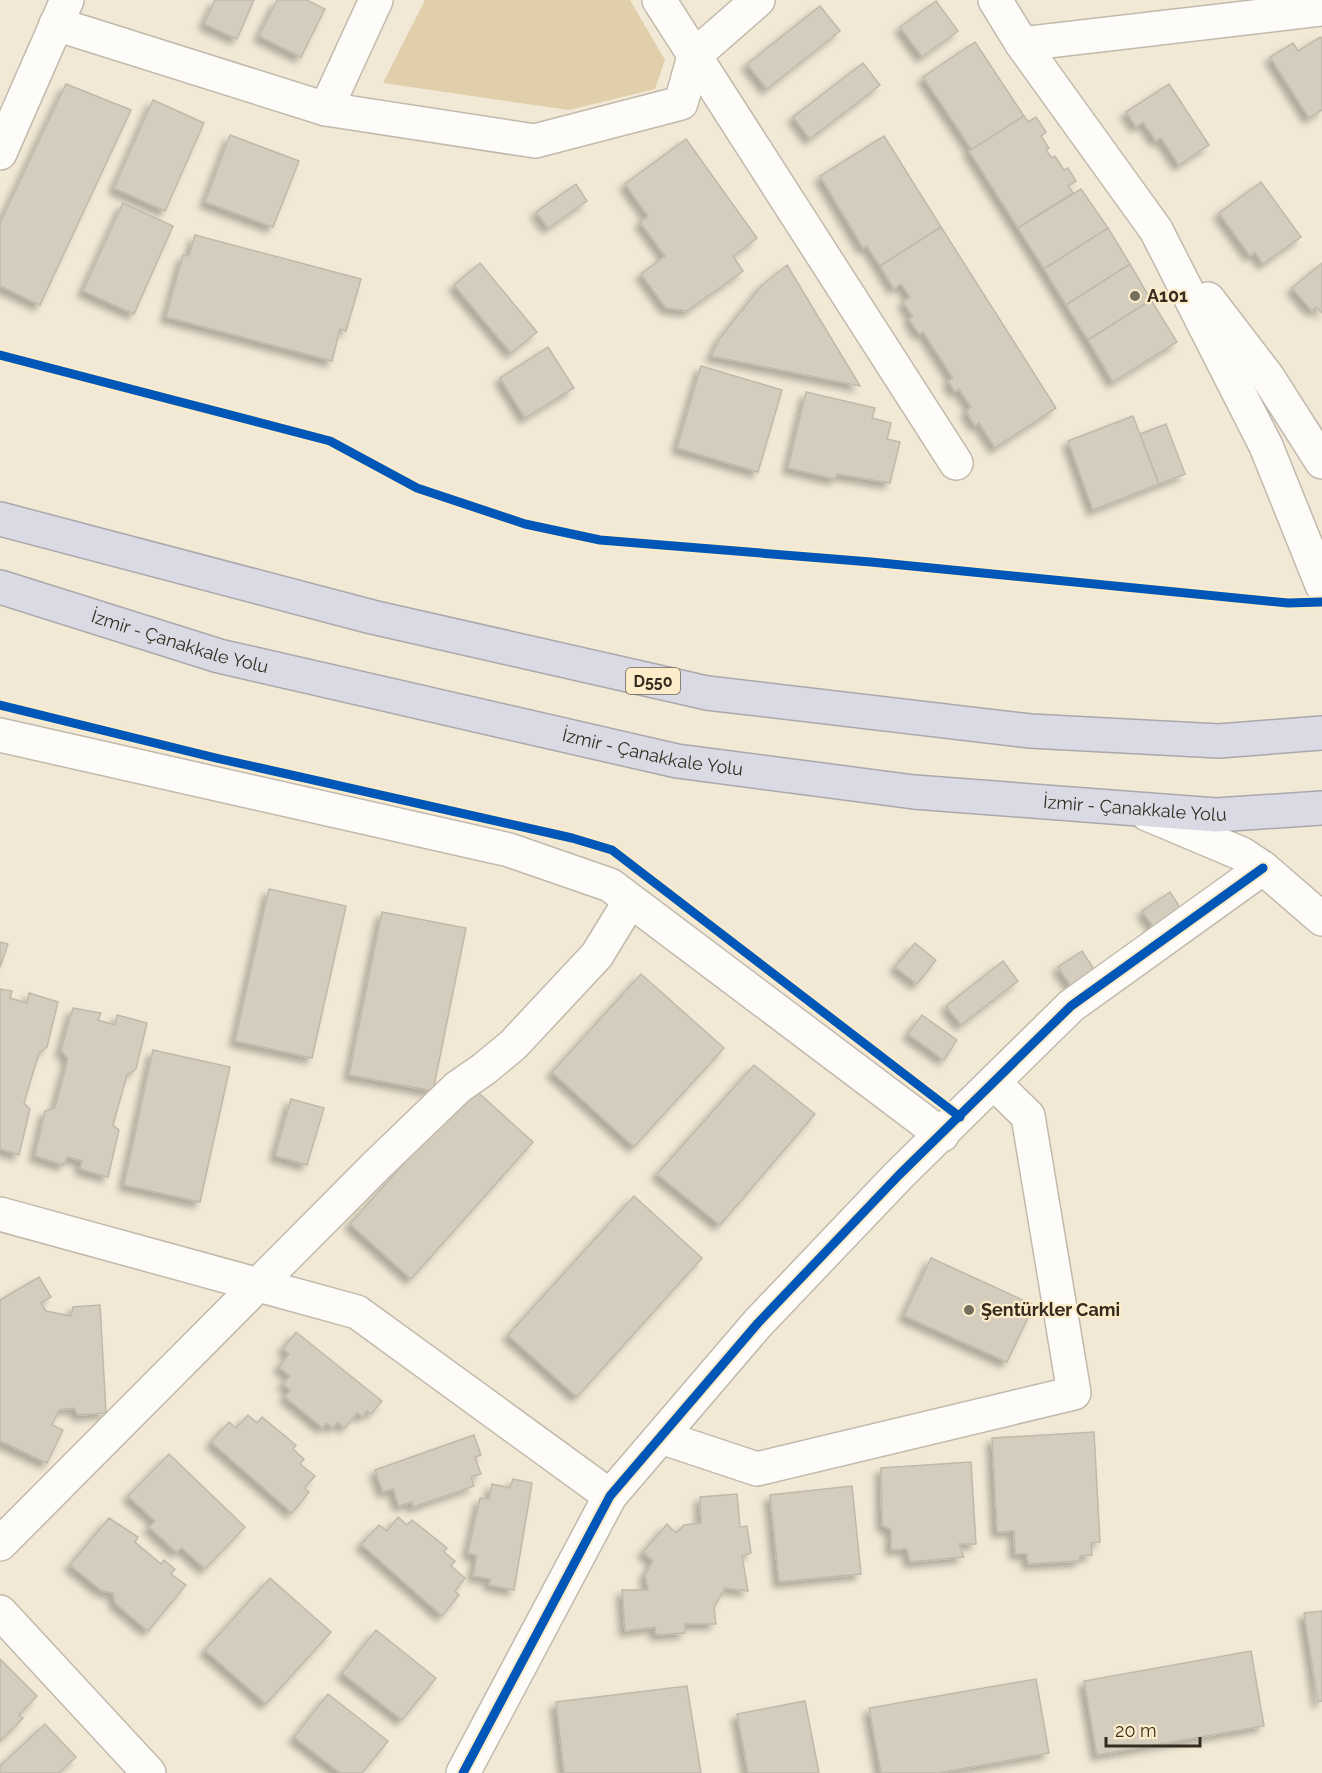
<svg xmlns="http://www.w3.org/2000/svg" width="1322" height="1773" font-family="Raleway,sans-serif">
  <defs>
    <filter id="shadow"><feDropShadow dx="-5.5" dy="5.5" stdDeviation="3" flood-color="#0004"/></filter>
  </defs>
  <rect width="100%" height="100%" fill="#f1e8d5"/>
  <polygon fill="#e0cfaa" points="425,0 630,0 665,60 655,89 569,110 383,83"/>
  <g fill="#d4cdbe" stroke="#c0b9ab" stroke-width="1.5" filter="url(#shadow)">
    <polygon points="215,0 254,0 237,39 204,24"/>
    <polygon points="277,0 307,0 325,9 301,57 259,36"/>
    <polygon points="936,1 958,31 922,57 900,27"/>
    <polygon points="820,6 840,31 767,89 747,64"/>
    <polygon points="1320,37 1322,38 1322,110 1309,118 1270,57 1293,43 1298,51"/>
    <polygon points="975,42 1024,116 972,150 923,77"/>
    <polygon points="863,63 880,85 810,139 793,117"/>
    <polygon points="66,84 131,110 40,305 0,286 0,223"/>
    <polygon points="1169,84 1209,145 1179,165 1161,138 1156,141 1143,122 1136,127 1126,112"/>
    <polygon points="153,100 204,123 165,211 114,188"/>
    <polygon points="1024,116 1028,122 1036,117 1046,132 1041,136 1049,148 1046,150 1052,158 1055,156 1064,170 1068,168 1076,181 1068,186 1073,193 1018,228 969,151"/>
    <polygon points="230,135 299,161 273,227 205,202"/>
    <polygon points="884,136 941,227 880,266 867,246 863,248 820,176"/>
    <polygon points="686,139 757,238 733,256 743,271 687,311 666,308 641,274 665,256 640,222 648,216 625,184"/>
    <polygon points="1261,182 1301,237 1263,264 1255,252 1250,256 1219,213"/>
    <polygon points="576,184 587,201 548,228 536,212"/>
    <polygon points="1081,189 1108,228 1044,269 1018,228"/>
    <polygon points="123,203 173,226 134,314 83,291"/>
    <polygon points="941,227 1056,408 995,448 979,423 975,426 966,411 971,407 959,389 955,392 948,381 953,378 923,332 919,334 909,319 913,317 903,302 910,297 901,284 894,289 880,266"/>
    <polygon points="1108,228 1130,264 1066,305 1044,269"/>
    <polygon points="195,235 361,279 346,331 340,329 332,361 166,317 183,255 189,256"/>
    <polygon points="480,263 537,332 511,353 454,285"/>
    <polygon points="1322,263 1322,313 1316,307 1312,311 1292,288"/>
    <polygon points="1130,264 1151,300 1088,340 1066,305"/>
    <polygon points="787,265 860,386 711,356 720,338 761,286"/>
    <polygon points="1151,300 1177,342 1113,382 1088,340"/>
    <polygon points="548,347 574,388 525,418 500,378"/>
    <polygon points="701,366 782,390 758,472 677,448"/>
    <polygon points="806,392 875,408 872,418 891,423 887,439 900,442 890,483 837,474 835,479 788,468"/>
    <polygon points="1133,416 1159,484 1093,510 1068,441"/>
    <polygon points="1166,424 1185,474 1159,484 1140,434"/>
    <polygon points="269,889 346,906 312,1058 235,1041"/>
    <polygon points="1170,892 1184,914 1157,932 1142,911"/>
    <polygon points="382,912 466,928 433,1091 349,1075"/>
    <polygon points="0,942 8,944 0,967"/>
    <polygon points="915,943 936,960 917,984 895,967"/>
    <polygon points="1082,951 1099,977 1075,992 1058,967"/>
    <polygon points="1003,961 1018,981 961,1025 946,1006"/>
    <polygon points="641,974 724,1048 634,1147 552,1072"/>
    <polygon points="0,989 12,991 10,998 27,1003 29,993 58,1002 47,1047 39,1053 24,1103 30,1109 19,1155 0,1149"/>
    <polygon points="73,1008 101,1013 98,1020 115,1025 117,1015 147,1023 136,1069 127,1075 113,1125 119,1130 108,1177 80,1169 82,1161 68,1157 63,1165 35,1156 45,1111 55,1108 68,1059 61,1050"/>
    <polygon points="922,1015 957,1040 944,1060 908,1034"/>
    <polygon points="153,1050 230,1067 200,1202 124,1185"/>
    <polygon points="754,1065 815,1114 720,1225 657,1174"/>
    <polygon points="472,1087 533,1142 411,1279 350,1224"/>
    <polygon points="291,1099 324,1108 307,1165 275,1156"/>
    <polygon points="634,1196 702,1258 577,1397 508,1335"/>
    <polygon points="931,1258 1034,1305 1007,1362 904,1316"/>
    <polygon points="39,1277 51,1297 41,1303 46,1311 71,1316 73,1307 100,1305 106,1413 78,1415 74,1408 59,1410 52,1425 63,1430 47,1463 0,1441 0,1300"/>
    <polygon points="296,1332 382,1401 371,1414 367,1411 363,1417 357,1413 345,1428 338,1422 333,1428 326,1423 323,1428 285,1397 290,1390 283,1384 290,1376 279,1367 289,1354 283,1349"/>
    <polygon points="248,1415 257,1423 262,1417 296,1445 293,1449 304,1459 300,1464 315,1476 304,1488 309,1492 292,1513 211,1442 229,1422 236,1428"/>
    <polygon points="1094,1432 1100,1542 1091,1543 1092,1555 1080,1556 1080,1561 1028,1564 1027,1554 1015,1554 1014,1531 997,1532 992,1438"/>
    <polygon points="474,1435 481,1455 475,1457 481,1474 471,1477 474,1486 413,1507 412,1502 399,1506 393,1489 383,1492 375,1470"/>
    <polygon points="169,1454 245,1527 205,1569 182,1548 176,1552 149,1527 155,1521 128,1496"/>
    <polygon points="971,1462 976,1544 959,1544 964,1557 910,1562 907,1549 891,1550 891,1530 882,1525 881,1468"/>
    <polygon points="513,1479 532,1483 514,1590 489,1585 491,1579 473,1576 477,1556 468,1553 480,1498 489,1499 492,1484 510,1488"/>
    <polygon points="852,1486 861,1574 779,1582 770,1495"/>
    <polygon points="737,1494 740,1527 747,1526 751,1553 742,1556 748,1591 725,1588 714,1607 716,1624 685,1624 685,1633 656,1635 655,1627 625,1631 622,1590 648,1590 645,1575 653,1561 643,1552 667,1524 676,1533 684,1525 701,1523 700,1497"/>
    <polygon points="398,1517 407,1525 412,1520 447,1548 444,1552 455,1561 451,1566 465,1578 455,1591 459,1595 442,1616 361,1544 379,1525 387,1531"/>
    <polygon points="109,1518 138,1537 135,1542 161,1564 164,1560 175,1569 171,1574 186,1585 148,1631 115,1603 113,1593 102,1591 70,1565"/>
    <polygon points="270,1578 331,1632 266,1704 205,1650"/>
    <polygon points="1322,1611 1322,1701 1318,1702 1304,1613"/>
    <polygon points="376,1630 436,1678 402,1720 342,1673"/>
    <polygon points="1251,1651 1264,1726 1097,1755 1084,1681"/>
    <polygon points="0,1659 37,1696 19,1715 23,1718 0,1741"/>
    <polygon points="1036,1679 1049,1753 938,1773 881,1773 869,1708"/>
    <polygon points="687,1686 701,1773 564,1773 556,1702"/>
    <polygon points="328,1694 388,1741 362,1773 340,1773 294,1737"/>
    <polygon points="805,1701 819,1773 748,1773 737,1714"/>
    <polygon points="45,1724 76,1757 59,1773 0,1773 0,1766"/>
  </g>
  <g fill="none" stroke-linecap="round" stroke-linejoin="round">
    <defs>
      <g id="minor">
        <polyline points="659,0 956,463"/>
        <polyline points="995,0 1022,44 1156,230 1266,446 1322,585"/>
        <polyline points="56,24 326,109 376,0"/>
        <polyline points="1022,44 1322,9"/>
        <polyline points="326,109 535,141 681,103 694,56 758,0"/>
        <polyline points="0,153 67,0"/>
        <polyline points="1208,299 1267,376 1322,462"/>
        <polyline points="0,735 509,850 610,885 942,1135"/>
        <polyline points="1147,814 1242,854 1263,868 1322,919"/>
        <polyline points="0,1214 357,1312 610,1496"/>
        <polyline points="661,1437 757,1469 1074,1393 1028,1116 994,1083"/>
        <polyline points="0,1544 377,1165 458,1087 484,1069 513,1045 597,955 630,901"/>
        <polyline points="0,1612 149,1773"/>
        <polyline points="463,1773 610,1496 758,1323 899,1175 1071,1006 1263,868"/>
      </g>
      <g id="highway">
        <polyline points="0,519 372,617 707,693 1030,731 1219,741 1322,733"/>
        <path id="s1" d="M0 587 219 656 677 761 914 792 1216 815 1322 808"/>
      </g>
    </defs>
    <use href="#minor" stroke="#c1baac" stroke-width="36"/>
    <use href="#highway" stroke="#aaa8ab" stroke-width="36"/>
    <use href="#minor" stroke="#fdfcf9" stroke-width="33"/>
    <use href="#highway" stroke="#d9dae3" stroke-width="33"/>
    <defs>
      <g id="cycleway">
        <polyline points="0,355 330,441 417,488 525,524 600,540 871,562 1288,603 1322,602"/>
        <polyline points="0,705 216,758 572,838 612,850 960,1117"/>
        <polyline points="463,1773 610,1496 758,1323 899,1175 1071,1006 1263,868"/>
      </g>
    </defs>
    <use href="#cycleway" stroke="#fdecc9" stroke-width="13"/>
    <use href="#cycleway" stroke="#0057b8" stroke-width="9"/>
  </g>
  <g fill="#766e5f" stroke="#fdecc9" stroke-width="2">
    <circle cx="1135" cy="296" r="6"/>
    <circle cx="969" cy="1310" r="6"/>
  </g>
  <g text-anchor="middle" stroke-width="4.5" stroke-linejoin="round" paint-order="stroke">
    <rect fill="#fdecc9" stroke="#706652" stroke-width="1.5" x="626" y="668" width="54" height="26" rx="4.5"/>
    <g font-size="16" font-weight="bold" fill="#332c1f">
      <text x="653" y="687">D550</text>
    </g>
    <g font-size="18" font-weight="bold" fill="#332c1f" stroke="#fdecc9" text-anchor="start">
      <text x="1147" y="302">A101</text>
      <text x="981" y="1316">Şentürkler Cami</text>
    </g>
    <g font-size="18" fill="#332c1f" stroke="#fdecc9">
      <text dy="6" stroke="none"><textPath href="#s1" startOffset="188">İzmir - Çanakkale Yolu</textPath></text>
      <text dy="6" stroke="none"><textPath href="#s1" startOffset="674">İzmir - Çanakkale Yolu</textPath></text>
      <text dy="6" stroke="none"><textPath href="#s1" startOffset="1160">İzmir - Çanakkale Yolu</textPath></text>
    </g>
  </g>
  <path d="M1106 1737v9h94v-9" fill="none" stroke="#332c1f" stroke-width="3"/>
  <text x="1115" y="1737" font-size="18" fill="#332c1f" stroke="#fdecc9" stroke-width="4.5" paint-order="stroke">20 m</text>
</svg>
